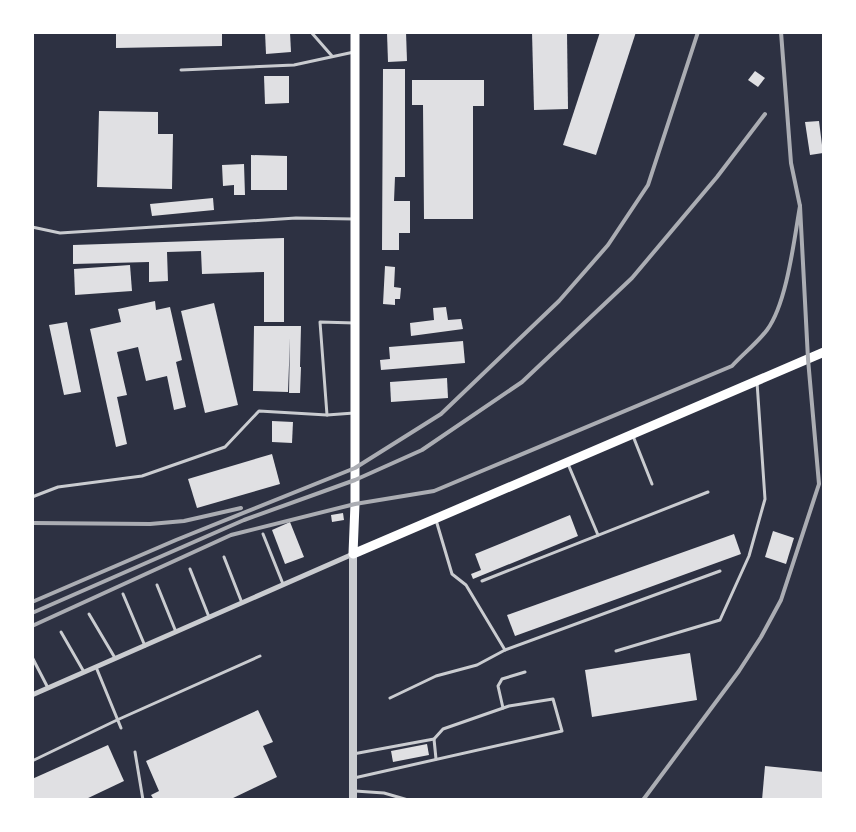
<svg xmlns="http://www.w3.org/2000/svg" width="856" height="832" font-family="'Sofia Sans Condensed',sans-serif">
  <rect width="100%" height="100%" fill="#2d3142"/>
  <g fill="#e0e0e3">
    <polygon points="116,32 222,32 222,46 116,48"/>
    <polygon points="265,32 290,32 291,52 266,54"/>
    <polygon points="406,32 407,61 388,62 387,33"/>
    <polygon points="532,32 567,32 568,109 534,110"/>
    <polygon points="600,32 636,32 596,155 563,145"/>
    <polygon points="383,69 405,69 405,177 395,177 394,201 410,201 410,233 399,233 399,250 382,250"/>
    <polygon points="755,71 765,78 758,87 748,80"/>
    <polygon points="264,76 289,76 289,103 265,104"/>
    <polygon points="412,80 484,80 484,106 473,106 473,219 424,219 423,105 412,105"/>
    <polygon points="99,111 158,112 158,134 173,134 172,189 97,187"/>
    <polygon points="819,121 823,153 810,155 805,122"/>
    <polygon points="251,155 287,156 287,190 251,190"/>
    <polygon points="244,164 245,195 234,195 234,185 223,186 222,165"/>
    <polygon points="213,198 214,210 152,216 150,204"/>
    <polygon points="284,238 284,322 264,322 264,272 202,274 201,251 167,252 168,281 149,282 149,262 73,264 73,245"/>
    <polygon points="130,265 132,291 75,295 74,269"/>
    <polygon points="385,266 395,267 394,287 401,288 400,299 395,299 395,305 383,304"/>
    <polygon points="155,301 156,310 170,307 182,360 176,362 186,407 174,410 167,376 146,381 138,347 117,352 127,395 117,397 127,444 116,447 90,329 121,322 118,309"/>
    <polygon points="214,303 238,405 205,413 181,311"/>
    <polygon points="446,307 448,320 461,319 463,329 411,336 410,323 434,320 433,308"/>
    <polygon points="67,322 81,392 64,395 49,325"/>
    <polygon points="254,326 301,326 300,367 294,367 301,367 300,393 289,393 290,338 288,392 253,391"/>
    <polygon points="463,341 465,363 381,370 380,360 390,359 389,347"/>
    <polygon points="447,378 448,398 391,402 390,382"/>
    <polygon points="272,421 293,422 292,443 272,442"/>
    <polygon points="272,454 280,484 197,508 188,479"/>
    <polygon points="343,513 344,520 332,522 331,515"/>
    <polygon points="570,515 578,536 473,579 471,574 481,570 475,554"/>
    <polygon points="290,522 304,557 285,564 272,530"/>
    <polygon points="773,531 794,538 786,564 765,557"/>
    <polygon points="734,534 741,554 515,636 507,615"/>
    <polygon points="690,653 697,700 592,717 585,670"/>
    <polygon points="258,710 273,742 263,746 277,777 229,800 154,800 151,795 159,791 146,761"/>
    <polygon points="427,744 429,755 393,762 391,751"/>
    <polygon points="108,745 124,781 84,800 32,800 32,779"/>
    <polygon points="765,766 824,772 824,800 762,800"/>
  </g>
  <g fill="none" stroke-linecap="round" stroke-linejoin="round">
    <g stroke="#caccd0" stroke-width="3">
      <polyline points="311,32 332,56"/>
      <polyline points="181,70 294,65 354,52"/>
      <polyline points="32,227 60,233 296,218 354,219"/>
      <polyline points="327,415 320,322 355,323"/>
      <polyline points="633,436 652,484"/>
      <polyline points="568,464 598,535"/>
      <polyline points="32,497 58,487 142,476 225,447 259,411 327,415 354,413"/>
      <polyline points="436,520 452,574 466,585 505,650"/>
      <polyline points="263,534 283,584"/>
      <polyline points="224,557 242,603"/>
      <polyline points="190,569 209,617"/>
      <polyline points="482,581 708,492"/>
      <polyline points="157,585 176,632"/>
      <polyline points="123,594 145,646"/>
      <polyline points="89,614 115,658"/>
      <polyline points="61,632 84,672"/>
      <polyline points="616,651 720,620 749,556 765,499 757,382"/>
      <polyline points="32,657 48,688"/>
      <polyline points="96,667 121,728"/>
      <polyline points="390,698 436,676 477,665 505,650 720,571"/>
      <polyline points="503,708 498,686 502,679 525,672"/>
      <polyline points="434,739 436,759"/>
      <polyline points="135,752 143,800"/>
      <polyline points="353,754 434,739 443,729 509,706 553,699 562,731 354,778"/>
      <polyline points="32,761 117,720 260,656"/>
      <polyline points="355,791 384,793 408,800"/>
    </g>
    <polyline stroke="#caccd0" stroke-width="5" points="32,695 353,554"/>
    <polyline stroke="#caccd0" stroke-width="8" points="353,800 353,554"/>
    <polyline stroke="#fff" stroke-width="9" points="355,32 355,504 353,554 824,352"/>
    <g stroke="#abadb3" stroke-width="4">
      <polyline points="34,523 150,524 184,521 241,508"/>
      <polyline points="32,602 176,540 355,468 441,414 559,301 608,245 648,185 698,32"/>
      <polyline points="32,613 244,520 355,480 422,450 522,382 632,278 717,177 765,114"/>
      <path d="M32 626 231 535 355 504 434 491 732 366C743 354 757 343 767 330 787 303 794 240 800 206"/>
      <polyline points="643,800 739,671 761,637 781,600 819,484 808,359 800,206 791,163 781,32"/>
    </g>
  </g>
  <rect width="856" height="832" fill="none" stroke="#ffffff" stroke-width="68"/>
</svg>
